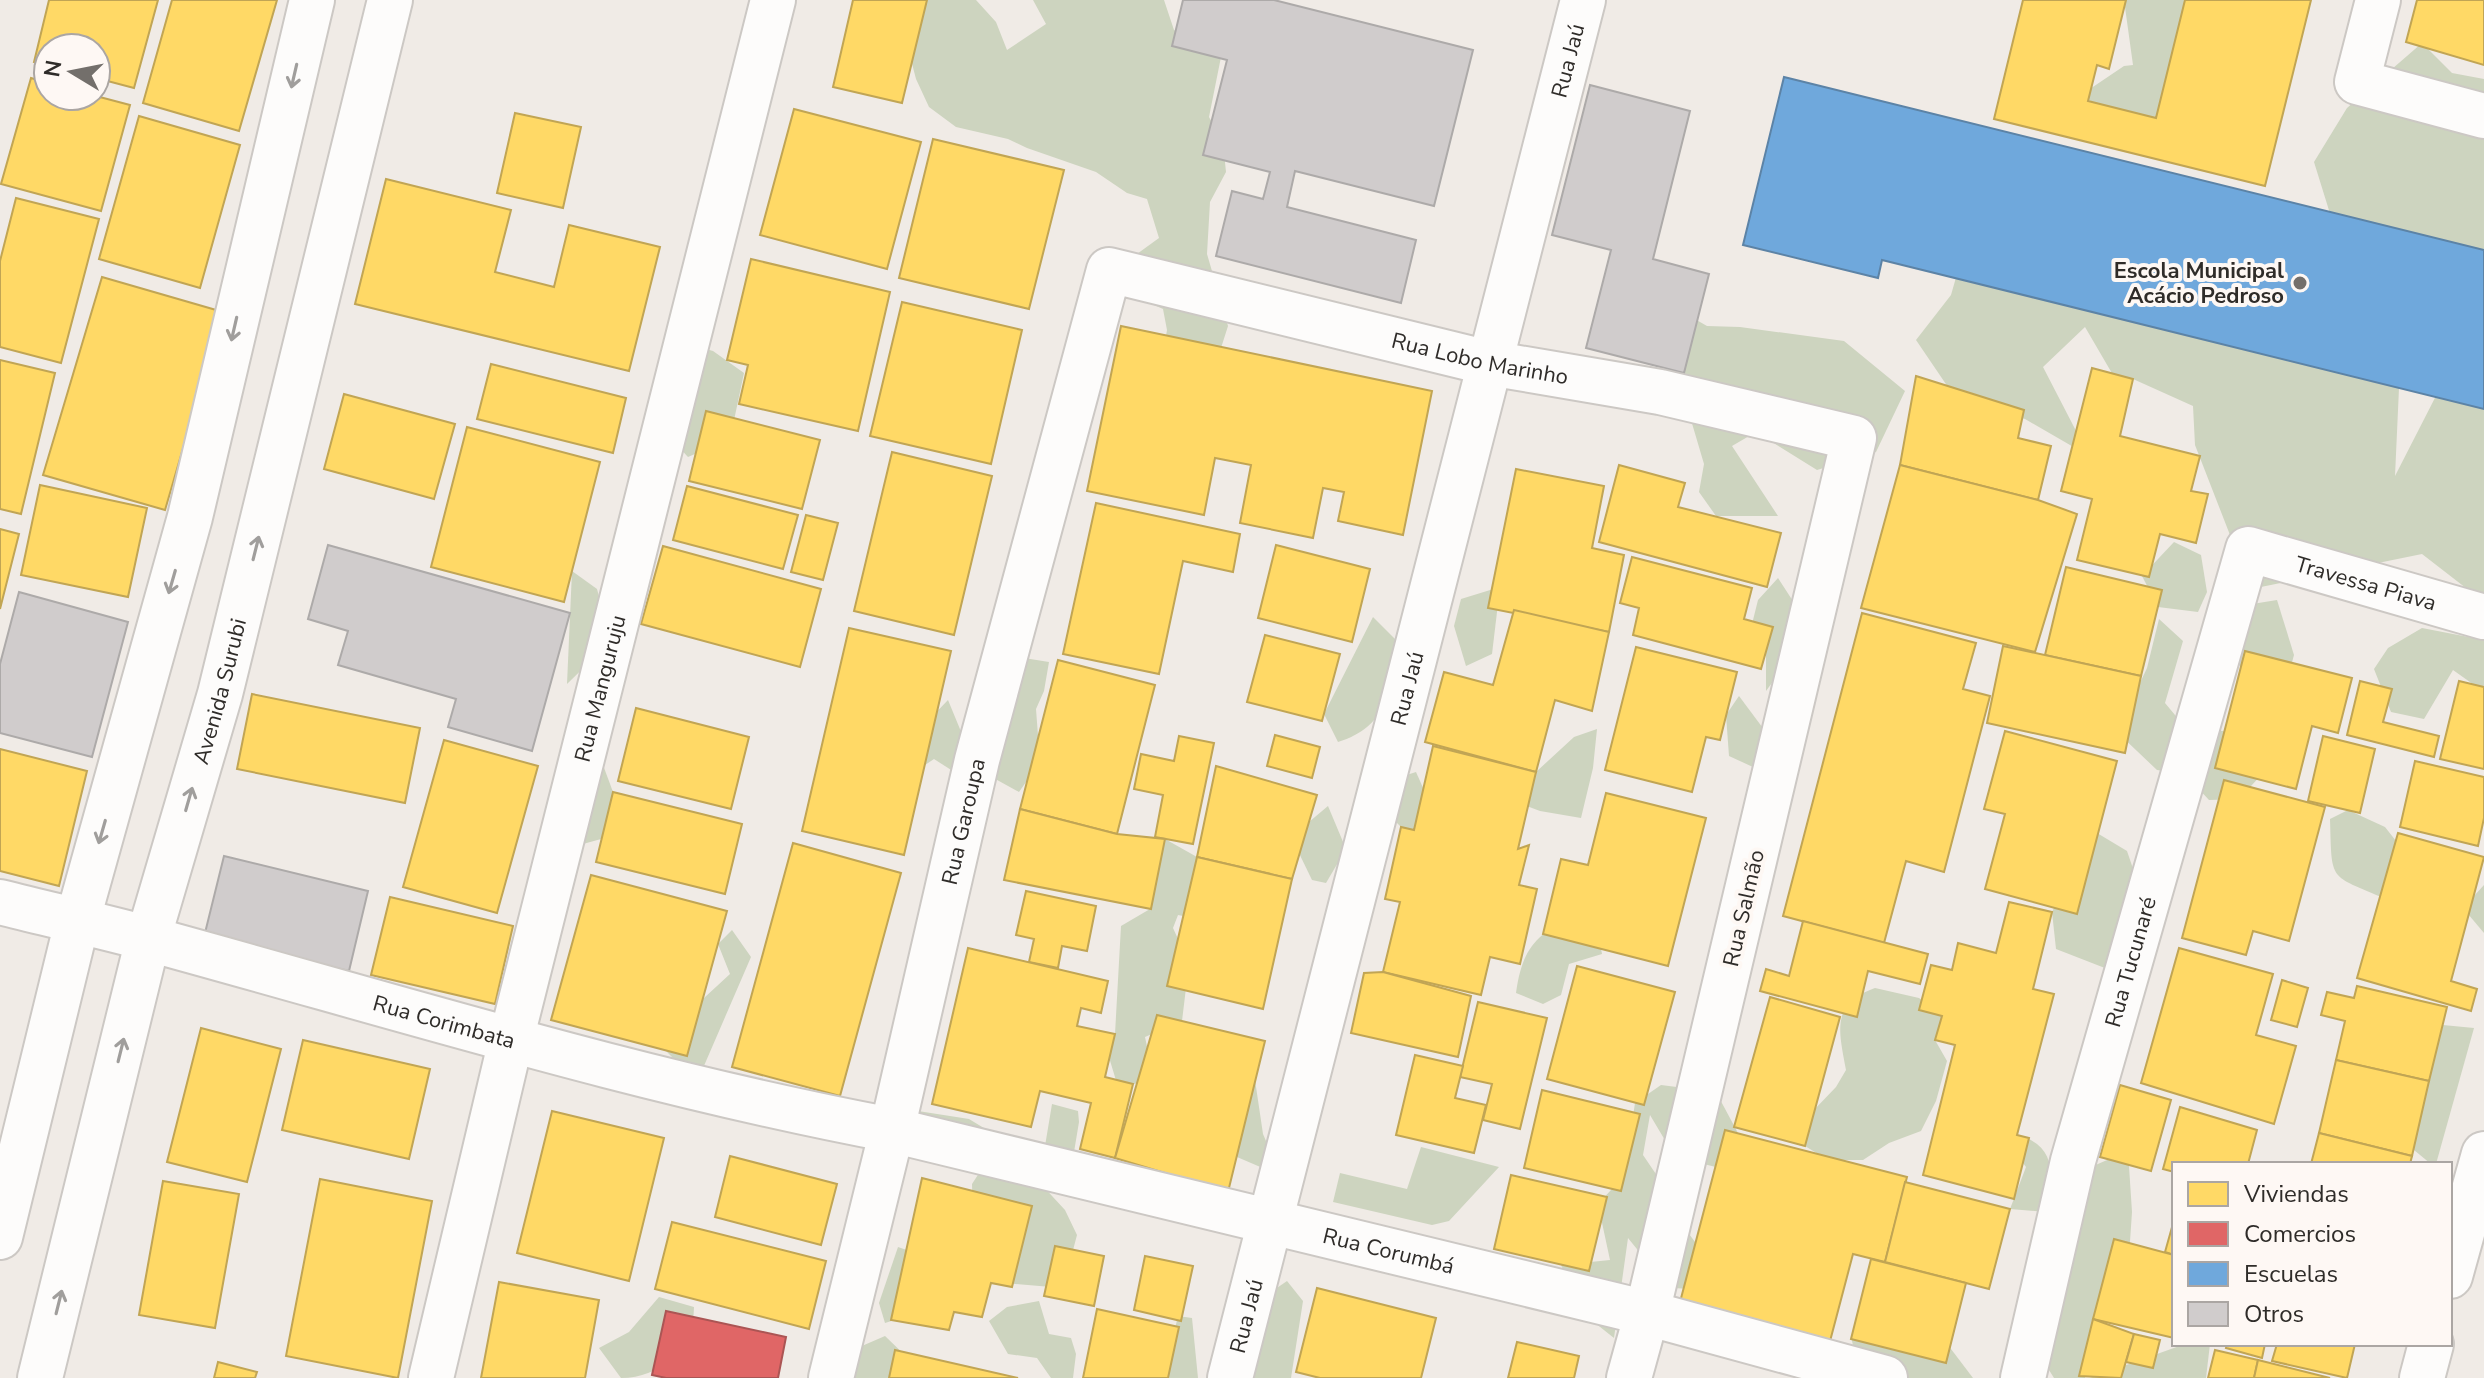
<svg xmlns="http://www.w3.org/2000/svg" width="2484" height="1378" font-family="'Nunito Sans',sans-serif">
  <rect width="100%" height="100%" fill="#f0ebe6"/>
  <g fill="#cdd4bf">
    <polygon points="925,0 976,0 996,22 1007,50 1046,24 1033,0 1164,0 1174,30 1221,57 1209,117 1223,143 1226,172 1210,202 1207,254 1228,326 1221,348 1161,364 1167,330 1163,309 1114,287 1119,267 1159,238 1147,199 1127,193 1096,172 1027,148 1008,139 956,127 929,107 916,79 909,52"/>
    <polygon points="2124,0 2227,0 2186,106 2139,131 2081,95 2124,66 2133,65"/>
    <polygon points="2422,43 2452,73 2484,79 2484,304 2332,220 2314,162 2347,108"/>
    <polygon points="1965,246 2399,388 2395,476 2461,347 2484,368 2484,602 2422,554 2251,589 2195,445 2193,406 2133,379 2113,375 2085,327 2043,367 2089,456 2025,419 1954,396 1916,340 1951,295"/>
    <polygon points="1693,318 1707,326 1740,327 1844,341 1905,391 1876,452 1817,470 1756,432 1732,446 1778,516 1716,516 1699,492 1704,464 1678,376"/>
    <path d="M699 347 713 351 744 373 733 425 720 443 688 457C678 445 658 426 652 413 639 384 679 360 699 347Z"/>
    <polygon points="2174,542 2201,555 2207,592 2198,612 2158,607 2142,576"/>
    <polygon points="572,571 597,589 611,641 567,684"/>
    <polygon points="1778,578 1800,612 1801,643 1766,691 1766,652 1751,628 1758,600"/>
    <polygon points="1500,587 1492,654 1466,666 1454,626 1461,599"/>
    <polygon points="2277,600 2294,655 2288,677 2254,685 2228,650 2240,606"/>
    <path d="M1373 617 1400 644C1391 689 1388 727 1338 742L1324 714Z"/>
    <polygon points="2159,619 2183,641 2165,703 2185,727 2241,733 2264,772 2239,799 2209,800 2185,774 2157,770 2117,732 2147,668"/>
    <polygon points="2422,628 2484,640 2484,692 2453,670 2424,719 2391,712 2374,669 2388,648"/>
    <polygon points="1024,658 1049,662 1044,691 1036,709 1040,762 1019,792 979,770"/>
    <polygon points="1739,696 1777,747 1766,773 1729,756 1726,715"/>
    <polygon points="948,700 962,734 959,775 934,759 919,769 926,723"/>
    <polygon points="1597,729 1593,768 1581,818 1540,811 1519,803 1521,782 1536,772 1574,737"/>
    <polygon points="603,765 613,792 612,836 572,847 573,799"/>
    <polygon points="1416,772 1428,799 1423,834 1401,827 1386,812 1388,781"/>
    <polygon points="1328,806 1346,849 1326,883 1312,880 1296,847 1309,822"/>
    <path d="M2348 810 2385 827 2396 841 2386 899C2328 874 2332 883 2330 819Z"/>
    <polygon points="2092,830 2127,851 2144,901 2110,970 2056,949 2052,912"/>
    <polygon points="1165,839 1197,857 1209,921 1178,915 1173,928 1189,963 1182,1021 1145,1037 1154,1080 1118,1087 1108,1054 1115,1034 1121,926 1150,909 1146,867"/>
    <polygon points="2484,885 2484,933 2463,908"/>
    <path d="M1575 910 1596 921 1602 954 1569 964 1561 995 1543 1004 1516 993C1523 944 1537 938 1575 910Z"/>
    <polygon points="732,930 751,957 697,1082 665,1050 704,998 730,974 718,944"/>
    <path d="M1875 988 1919 998 1942 1016 1935 1040 1947 1061 1936 1101 1921 1131 1889 1143 1863 1160H1828L1805 1146 1813 1111 1836 1087 1846 1070C1839 1031 1830 1004 1875 988Z"/>
    <polygon points="2443,1025 2474,1028 2436,1164 2431,1164 2414,1150 2417,1107"/>
    <polygon points="1255,1080 1263,1134 1281,1176 1223,1151"/>
    <polygon points="1661,1085 1716,1092 1746,1148 1720,1168 1675,1157 1650,1115 1643,1155 1662,1183 1678,1219 1712,1265 1690,1289 1657,1287 1645,1259 1628,1238 1614,1338 1585,1315 1561,1265 1610,1260 1598,1204 1624,1176 1635,1103"/>
    <polygon points="1052,1104 1078,1111 1079,1122 1071,1170 1028,1170 1065,1210 1077,1235 1063,1288 1004,1283 973,1220 972,1184 985,1164 912,1135 918,1111 969,1119 1007,1142 1045,1146"/>
    <path d="M2017 1135C2058 1145 2054 1179 2046 1212L2010 1209 2026 1167 2011 1147Z"/>
    <polygon points="1421,1147 1499,1167 1449,1221 1432,1225 1333,1202 1340,1173 1407,1189"/>
    <polygon points="2128,1151 2132,1212 2128,1271 2093,1319 2085,1378 2054,1378 2044,1362 2084,1170"/>
    <polygon points="898,1247 927,1257 901,1318 885,1323 879,1303"/>
    <polygon points="1287,1281 1303,1301 1291,1378 1243,1378 1248,1308"/>
    <path d="M659 1297 694 1307C694 1348 660 1378 621 1378L599 1348 629 1332Z"/>
    <polygon points="1039,1301 1049,1334 1071,1338 1076,1354 1073,1378 1051,1378 1037,1358 1008,1354 989,1321 1007,1307"/>
    <polygon points="1178,1316 1192,1318 1198,1378 1163,1378"/>
    <polygon points="1929,1320 1973,1378 1861,1378 1851,1337"/>
    <polygon points="885,1336 914,1364 914,1378 838,1378 841,1355"/>
    <polygon points="2185,1344 2210,1344 2206,1378 2090,1378"/>
  </g>
  <g fill="#ffd966" stroke="#c1a554" stroke-width="2">
    <polygon points="49,0 158,0 134,88 96,78 96,48 48,48 48,66 34,62"/>
    <polygon points="172,0 277,0 239,131 143,103"/>
    <polygon points="853,0 927,0 902,103 833,87"/>
    <polygon points="2023,0 2126,0 2109,69 2097,65 2088,101 2156,118 2185,0 2311,0 2265,186 1994,119"/>
    <polygon points="2417,0 2484,0 2484,65 2406,42"/>
    <polygon points="31,78 48,83 48,96 96,96 130,105 101,211 1,184"/>
    <polygon points="794,109 921,142 887,269 760,235"/>
    <polygon points="515,113 581,127 563,208 497,193"/>
    <polygon points="139,116 240,145 200,288 99,259"/>
    <polygon points="933,139 1064,170 1029,309 899,278"/>
    <polygon points="386,179 511,210 495,272 554,287 569,225 660,247 629,371 355,304"/>
    <polygon points="16,198 99,219 61,363 0,347 0,261"/>
    <polygon points="751,259 890,292 858,431 739,404 748,365 727,360"/>
    <polygon points="102,277 223,312 165,510 43,475"/>
    <polygon points="902,302 1022,330 991,464 870,436"/>
    <polygon points="1121,326 1432,391 1403,535 1338,521 1344,492 1323,488 1313,538 1240,523 1251,465 1215,458 1204,515 1087,491"/>
    <polygon points="0,360 55,373 21,514 0,509"/>
    <polygon points="491,364 626,398 613,453 477,419"/>
    <polygon points="2092,368 2133,379 2120,436 2200,456 2191,491 2208,494 2196,543 2160,534 2149,577 2077,560 2092,499 2061,491"/>
    <polygon points="1916,376 2024,410 2018,438 2051,446 2038,500 1900,465"/>
    <polygon points="344,394 455,424 434,499 324,469"/>
    <polygon points="706,411 820,440 802,509 689,481"/>
    <polygon points="467,427 600,462 564,602 431,567"/>
    <polygon points="892,452 992,476 954,635 854,611"/>
    <polygon points="1619,465 1685,483 1678,507 1781,533 1767,587 1599,542"/>
    <polygon points="1900,465 2038,500 2077,514 2035,652 1861,608"/>
    <polygon points="1516,469 1604,486 1592,548 1624,555 1609,632 1488,608"/>
    <polygon points="40,485 147,508 128,597 21,575"/>
    <polygon points="687,486 798,515 783,569 673,540"/>
    <polygon points="1096,503 1240,534 1233,572 1183,561 1159,674 1063,654"/>
    <polygon points="806,515 838,523 823,580 791,572"/>
    <polygon points="0,529 19,534 0,609"/>
    <polygon points="1276,545 1370,569 1352,642 1258,618"/>
    <polygon points="663,546 821,589 800,667 641,624"/>
    <polygon points="1632,557 1752,588 1744,619 1773,627 1761,669 1633,635 1639,608 1620,603"/>
    <polygon points="2066,567 2162,590 2141,676 2045,655"/>
    <polygon points="1514,610 1609,632 1592,711 1555,700 1536,772 1425,742 1444,672 1493,685"/>
    <polygon points="1862,613 1976,643 1963,689 1990,696 1944,872 1906,861 1884,943 1783,916"/>
    <polygon points="849,628 951,651 904,855 802,831"/>
    <polygon points="1265,635 1340,654 1322,721 1247,702"/>
    <polygon points="2003,646 2141,676 2125,753 1987,723"/>
    <polygon points="1636,647 1737,672 1720,740 1706,737 1692,792 1605,770"/>
    <polygon points="2245,651 2352,678 2338,733 2312,726 2296,789 2215,768"/>
    <polygon points="1058,660 1155,685 1117,834 1020,809"/>
    <polygon points="2360,681 2392,689 2383,722 2439,736 2434,757 2347,735"/>
    <polygon points="2459,681 2484,687 2484,769 2440,759"/>
    <polygon points="252,694 420,728 405,803 237,769"/>
    <polygon points="636,708 749,737 731,809 618,781"/>
    <polygon points="2005,731 2117,761 2077,914 1985,889 2005,814 1984,809"/>
    <polygon points="1275,735 1320,747 1312,778 1267,766"/>
    <polygon points="1179,736 1214,743 1193,844 1155,837 1163,795 1134,789 1141,754 1174,761"/>
    <polygon points="2323,736 2375,749 2360,813 2308,801"/>
    <polygon points="444,740 538,766 497,913 403,887"/>
    <polygon points="1433,746 1536,772 1518,849 1529,845 1519,885 1537,889 1520,964 1490,957 1481,995 1383,972 1400,902 1385,899 1401,827 1414,830"/>
    <polygon points="0,749 87,771 59,886 0,871"/>
    <polygon points="2415,761 2484,777 2484,818 2478,846 2400,827"/>
    <polygon points="1216,766 1317,795 1292,879 1197,857"/>
    <polygon points="2224,780 2325,807 2289,941 2253,931 2246,955 2182,938"/>
    <polygon points="613,792 742,824 725,894 596,862"/>
    <polygon points="1606,793 1706,818 1668,966 1543,934 1561,859 1588,865"/>
    <polygon points="1020,809 1117,834 1165,839 1151,909 1004,880"/>
    <polygon points="2398,833 2484,857 2451,981 2477,989 2471,1011 2357,978"/>
    <polygon points="793,843 901,873 840,1096 732,1067"/>
    <polygon points="1197,857 1292,879 1263,1009 1167,986"/>
    <polygon points="591,875 727,911 687,1056 551,1020"/>
    <polygon points="1026,891 1096,906 1087,951 1062,946 1058,968 1029,962 1034,939 1016,935"/>
    <polygon points="390,897 513,926 495,1004 371,975"/>
    <polygon points="2009,902 2052,912 2033,989 2054,994 2017,1135 2029,1138 2014,1199 1923,1175 1955,1045 1935,1040 1942,1016 1919,1010 1931,965 1952,970 1958,943 1996,953"/>
    <polygon points="1803,921 1928,954 1920,984 1868,971 1857,1017 1760,991 1766,969 1789,976"/>
    <polygon points="968,948 1108,981 1101,1013 1081,1008 1077,1026 1115,1034 1105,1077 1133,1084 1115,1158 1080,1149 1091,1103 1040,1091 1031,1127 932,1104"/>
    <polygon points="2179,948 2273,974 2256,1035 2296,1046 2274,1124 2141,1083"/>
    <polygon points="1577,966 1675,992 1644,1105 1547,1079"/>
    <polygon points="1383,972 1471,996 1458,1057 1351,1033 1364,973"/>
    <polygon points="2282,980 2308,988 2297,1027 2271,1020"/>
    <polygon points="2357,986 2447,1007 2429,1081 2336,1060 2345,1021 2321,1015 2327,992 2354,998"/>
    <polygon points="1770,997 1840,1017 1805,1146 1734,1127"/>
    <polygon points="1478,1002 1547,1018 1520,1129 1483,1120 1492,1084 1460,1077"/>
    <polygon points="1157,1015 1265,1041 1228,1192 1115,1158"/>
    <polygon points="201,1028 281,1049 247,1182 167,1162"/>
    <polygon points="303,1040 430,1069 409,1159 282,1130"/>
    <polygon points="1415,1055 1463,1066 1455,1098 1486,1105 1474,1153 1396,1135"/>
    <polygon points="2336,1060 2429,1081 2412,1156 2319,1133"/>
    <polygon points="2120,1085 2171,1100 2151,1171 2100,1157"/>
    <polygon points="1542,1090 1640,1114 1621,1191 1524,1168"/>
    <polygon points="2180,1107 2257,1130 2248,1164 2174,1164 2174,1172 2163,1169"/>
    <polygon points="552,1111 664,1138 629,1281 517,1253"/>
    <polygon points="1725,1130 1907,1177 1885,1262 1853,1254 1829,1345 1679,1306"/>
    <polygon points="2319,1133 2412,1156 2410,1164 2311,1164"/>
    <polygon points="730,1156 837,1184 821,1245 715,1217"/>
    <polygon points="1511,1175 1607,1197 1589,1271 1494,1249"/>
    <polygon points="922,1178 1032,1206 1012,1287 991,1283 982,1317 954,1312 949,1330 891,1320"/>
    <polygon points="320,1179 432,1201 398,1378 286,1356"/>
    <polygon points="163,1181 239,1194 215,1328 139,1315"/>
    <polygon points="1905,1182 2010,1209 1989,1289 1885,1262"/>
    <polygon points="2174,1220 2174,1255 2165,1252"/>
    <polygon points="672,1222 826,1261 809,1329 655,1289"/>
    <polygon points="2114,1239 2174,1255 2174,1338 2093,1319"/>
    <polygon points="1055,1246 1104,1256 1094,1306 1044,1296"/>
    <polygon points="1145,1256 1193,1266 1181,1321 1134,1310"/>
    <polygon points="1871,1259 1966,1283 1946,1363 1851,1339"/>
    <polygon points="499,1282 599,1300 585,1378 481,1378"/>
    <polygon points="1317,1288 1436,1318 1421,1378 1320,1378 1296,1372"/>
    <polygon points="1097,1309 1179,1327 1168,1378 1083,1378"/>
    <polygon points="2093,1319 2134,1334 2121,1378 2079,1376"/>
    <polygon points="2134,1334 2160,1340 2153,1368 2126,1362"/>
    <polygon points="1517,1342 1579,1356 1574,1378 1508,1378"/>
    <polygon points="2227,1344 2265,1344 2262,1358 2226,1348"/>
    <polygon points="2277,1344 2355,1344 2347,1378 2272,1361"/>
    <polygon points="895,1350 1018,1378 889,1378"/>
    <polygon points="2215,1350 2258,1360 2254,1378 2208,1378"/>
    <polygon points="2258,1360 2330,1378 2254,1378"/>
    <polygon points="218,1362 257,1372 255,1378 214,1378"/>
  </g>
  <polygon fill="#e06666" stroke="#ab5554" stroke-width="2" points="666,1311 786,1337 778,1378 666,1378 652,1375"/>
  <polygon fill="#6fa8dc" stroke="#5c83a6" stroke-width="2" points="1784,77 2484,250 2484,409 1882,260 1878,278 1743,245"/>
  <g fill="#d0cccc" stroke="#adaaa9" stroke-width="2">
    <polygon points="1183,0 1274,0 1473,50 1434,206 1295,171 1287,207 1416,240 1401,303 1216,256 1232,191 1263,199 1270,172 1203,155 1227,60 1172,46"/>
    <polygon points="1590,85 1690,111 1653,259 1709,274 1684,373 1586,348 1611,250 1552,235"/>
    <polygon points="328,545 570,613 532,751 448,727 456,699 338,665 348,631 308,619"/>
    <polygon points="19,592 128,622 92,757 0,733 0,664"/>
    <polygon points="224,856 368,891 349,971 204,937"/>
  </g>
  <g fill="none" stroke-linecap="round" stroke-linejoin="round">
    <defs>
      <g id="street">
        <polyline points="2378,0 2357,82 2484,116"/>
        <path id="s1" d="M0 902C51 915 102 926 153 940 398 1007 642 1083 892 1130L1647 1313 1885 1378"/>
        <polyline points="2450,1276 2484,1154"/>
        <path id="s2" d="M431 1378 511 1040 773 0"/>
        <path id="s3" d="M831 1378 892 1130 977 760 1109 270 1489 363 1660 392 1854 438 1647 1313 1629 1378"/>
        <path id="s4" d="M1230 1378 1583 0"/>
        <path id="s5" d="M2023 1378 2073 1161 2248 549 2484 617"/>
        <polyline points="2422,1378 2431,1344"/>
      </g>
      <g id="secondary">
        <polyline points="0,1237 77,922 190,517 312,0"/>
        <path id="s6" d="M40 1378 148 939 220 694 390 0"/>
      </g>
    </defs>
    <use href="#street" stroke="#ccc8c4" stroke-width="48"/>
    <use href="#secondary" stroke="#ccc8c4" stroke-width="48"/>
    <use href="#street" stroke="#fdfcfb" stroke-width="44"/>
    <use href="#secondary" stroke="#fdfcfb" stroke-width="44"/>
  </g>
  <defs><path id="oneway-shaft" d="M-6 0H5M1.5-3L5.5 0L1.5 3" fill="none" stroke-width="1.6" stroke-linecap="round" stroke-linejoin="round" transform="scale(2)"/></defs>
  <g stroke="#a09e9c">
    <use href="#oneway-shaft" transform="translate(294 76) rotate(103)"/>
    <use href="#oneway-shaft" transform="translate(234 329) rotate(103)"/>
    <use href="#oneway-shaft" transform="translate(256 548) rotate(-76)"/>
    <use href="#oneway-shaft" transform="translate(172 582) rotate(106)"/>
    <use href="#oneway-shaft" transform="translate(189 799) rotate(-74)"/>
    <use href="#oneway-shaft" transform="translate(102 832) rotate(106)"/>
    <use href="#oneway-shaft" transform="translate(121 1050) rotate(-76)"/>
    <use href="#oneway-shaft" transform="translate(59 1302) rotate(-76)"/>
  </g>
  <circle fill="#736f6b" stroke="#fef8f4" stroke-width="3" cx="2300" cy="283" r="8"/>
  <g text-anchor="middle" stroke-width="8" stroke-linejoin="round" paint-order="stroke">
    <g font-size="22" fill="#2f2c29" stroke="#fef8f4">
      <text dy="8" stroke="none"><textPath href="#s4" startOffset="1360">Rua Jaú</textPath></text>
      <text dy="8" stroke="none"><textPath href="#s3" startOffset="1524">Rua Lobo Marinho</textPath></text>
      <text dy="8" stroke="none"><textPath href="#s5" startOffset="982">Travessa Piava</textPath></text>
      <text dy="8" stroke="none"><textPath href="#s2" startOffset="710">Rua Manguruju</textPath></text>
      <text dy="8" stroke="none"><textPath href="#s4" startOffset="712">Rua Jaú</textPath></text>
      <text dy="8" stroke="none"><textPath href="#s6" startOffset="710">Avenida Surubi</textPath></text>
      <text dy="8" stroke="none"><textPath href="#s3" startOffset="572">Rua Garoupa</textPath></text>
      <text transform="translate(1743 908) rotate(-77)" y="8">Rua Salmão</text>
      <text dy="8" stroke="none"><textPath href="#s5" startOffset="430">Rua Tucunaré</textPath></text>
      <text dy="8" stroke="none"><textPath href="#s1" startOffset="460">Rua Corimbata</textPath></text>
      <text dy="8" stroke="none"><textPath href="#s1" startOffset="1432">Rua Corumbá</textPath></text>
      <text dy="8" stroke="none"><textPath href="#s4" startOffset="64">Rua Jaú</textPath></text>
    </g>
    <g font-size="22" font-weight="bold" fill="#2f2c29" stroke="#fef8f4" text-anchor="end">
      <text x="2284" y="278">Escola Municipal<tspan x="2284" dy="25">Acácio Pedroso</tspan></text>
    </g>
  </g>
  <rect x="2172" y="1162" width="280" height="184" fill="#fef8f4" stroke="#aba6a3" stroke-width="2"/>
  <rect x="2188" y="1182" width="40" height="24" fill="#ffd966" stroke="#aba6a3" stroke-width="2"/>
  <text x="2244" y="1202" font-size="24" fill="#2f2c29">Viviendas</text>
  <rect x="2188" y="1222" width="40" height="24" fill="#e06666" stroke="#aba6a3" stroke-width="2"/>
  <text x="2244" y="1242" font-size="24" fill="#2f2c29">Comercios</text>
  <rect x="2188" y="1262" width="40" height="24" fill="#6fa8dc" stroke="#aba6a3" stroke-width="2"/>
  <text x="2244" y="1282" font-size="24" fill="#2f2c29">Escuelas</text>
  <rect x="2188" y="1302" width="40" height="24" fill="#d0cccc" stroke="#aba6a3" stroke-width="2"/>
  <text x="2244" y="1322" font-size="24" fill="#2f2c29">Otros</text>
  <g transform="translate(72 72) rotate(280)"><circle r="38" fill="#fef8f4" stroke="#aba6a3" stroke-width="2"/>
  <path d="M0-6L14 30L0 20L-14 30Z" fill="#736f6b"/>
  <text y="-12" font-size="22" font-weight="bold" text-anchor="middle" fill="#2f2c29">N</text>
  </g>
</svg>
